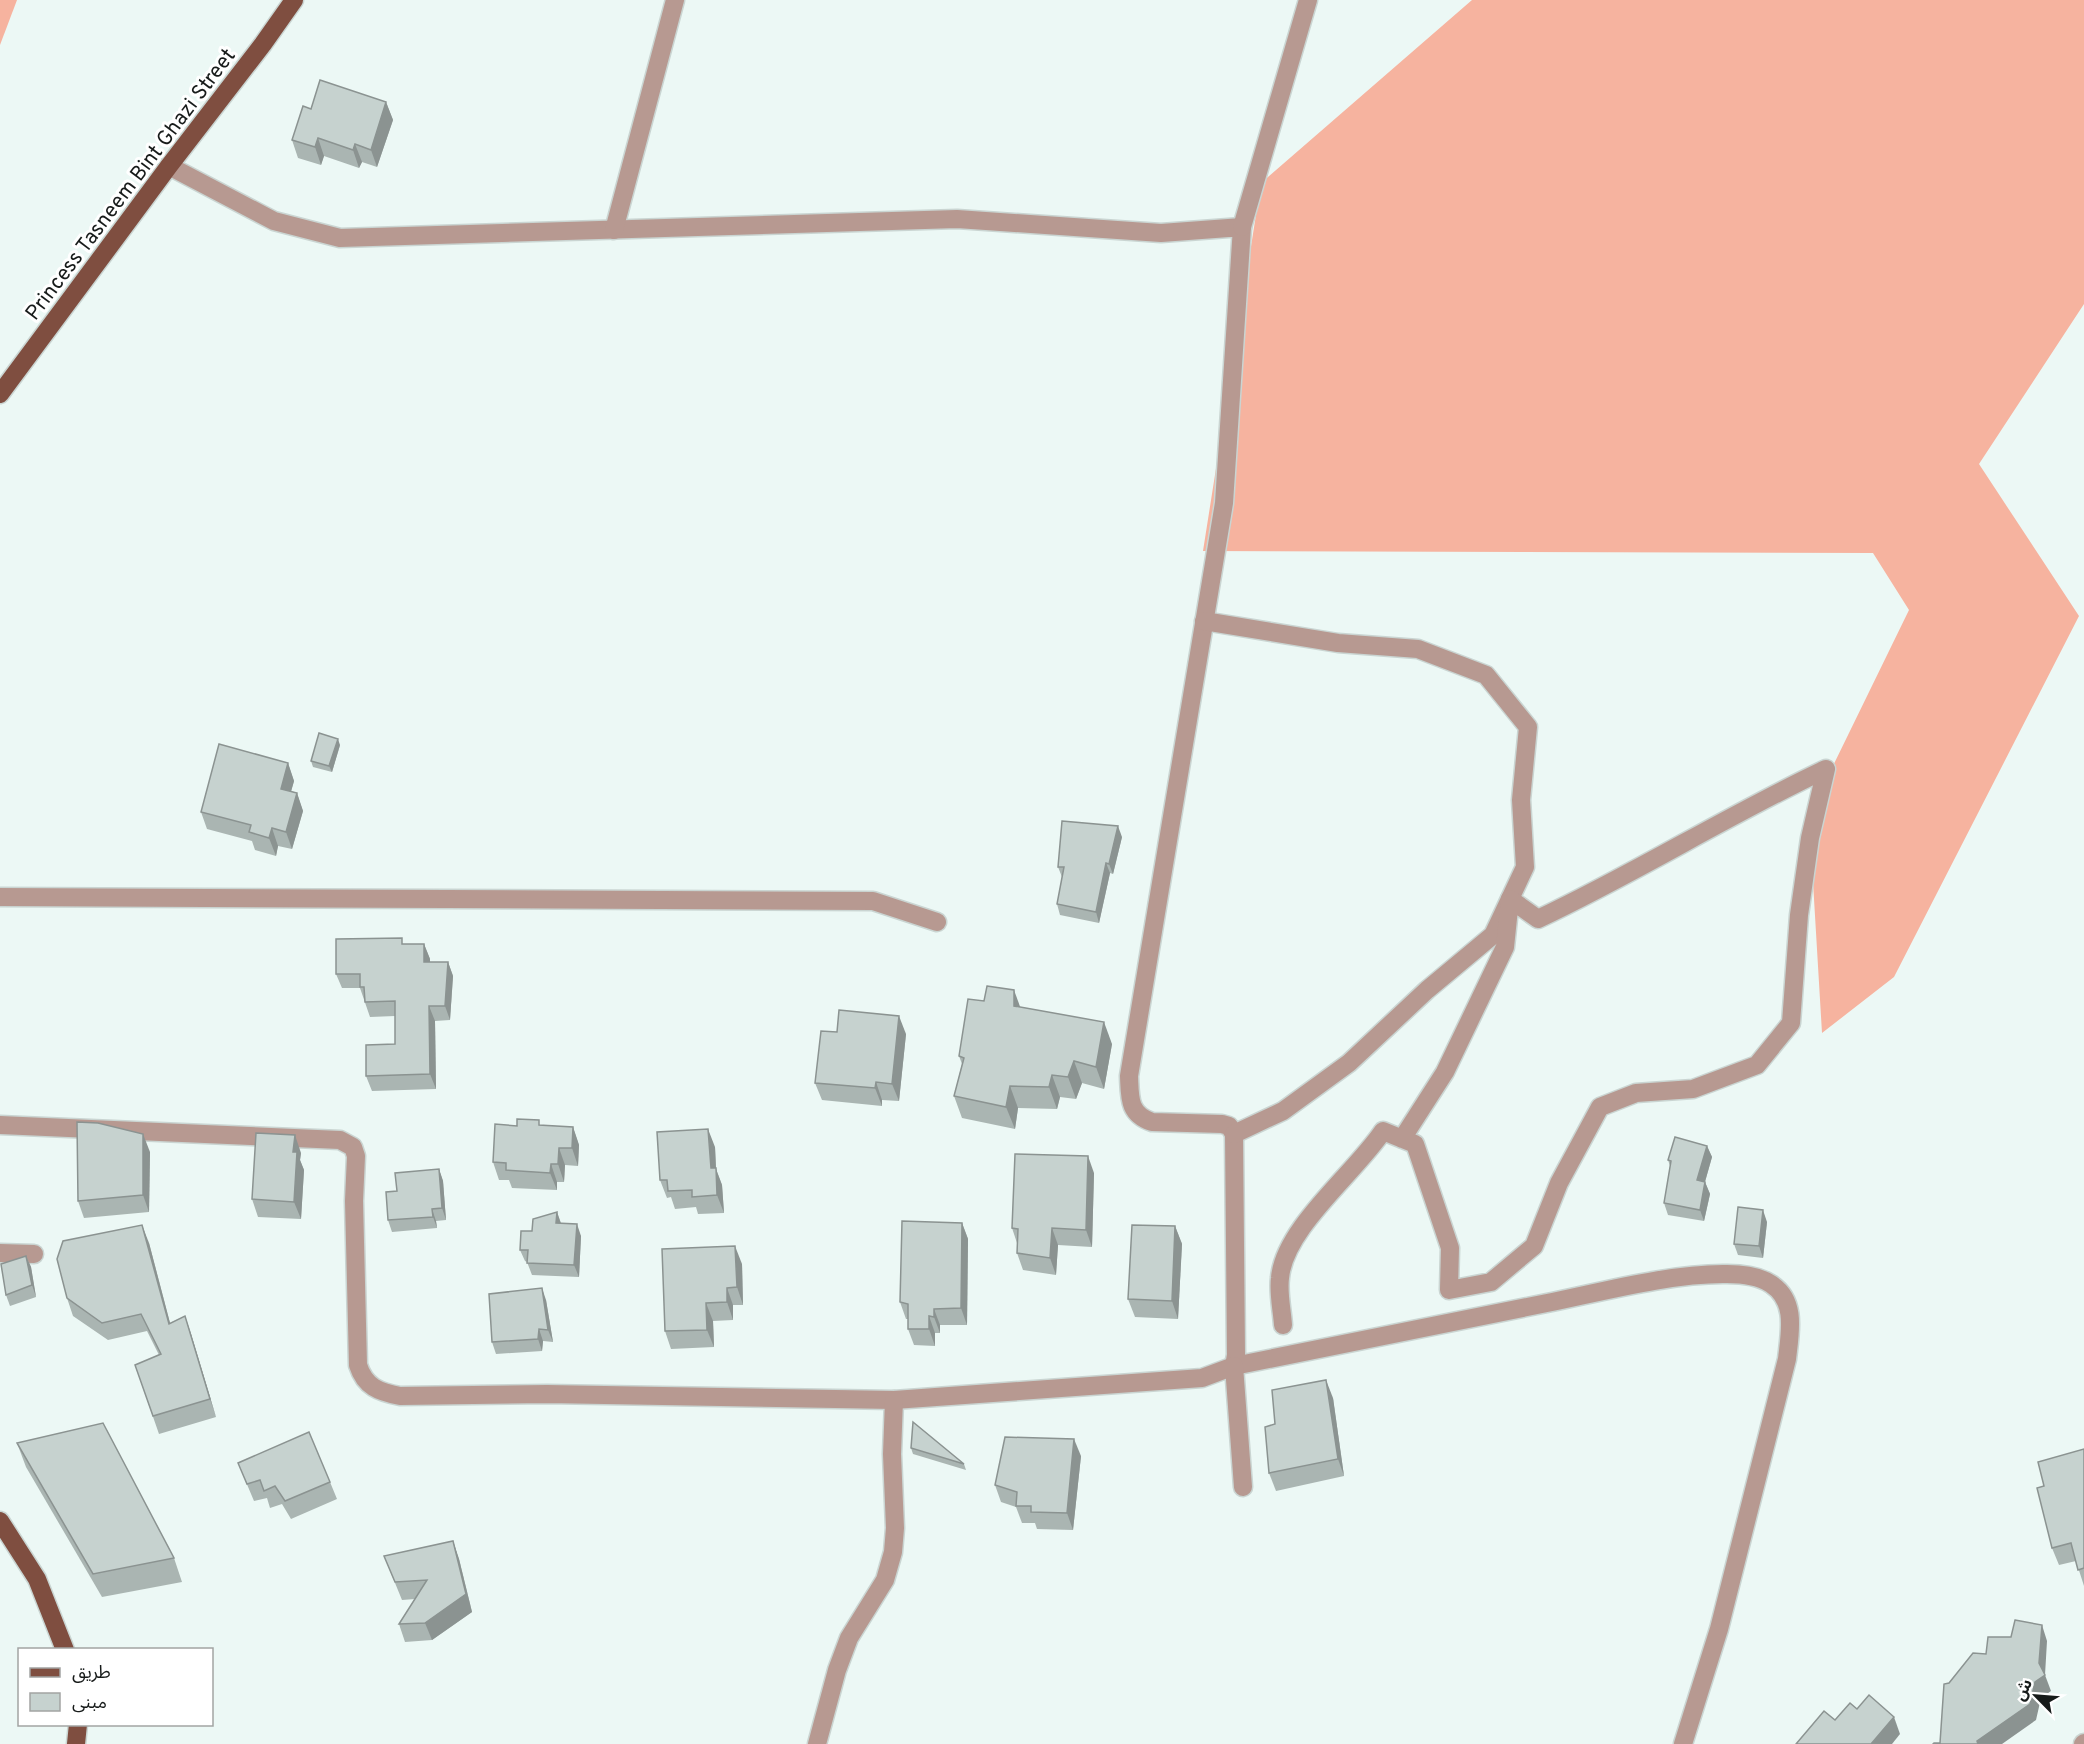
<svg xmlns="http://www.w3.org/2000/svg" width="2084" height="1744" font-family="Overpass,'Noto Sans Arabic',sans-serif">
  <rect width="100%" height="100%" fill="#ecf8f5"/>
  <g fill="#f6b39f">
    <polygon points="0,0 17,0 0,45"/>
    <polygon points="1472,0 2084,0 2084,304 1979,464 2079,616 1894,977 1822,1033 1809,815 1909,610 1873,553 1203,551 1261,183"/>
  </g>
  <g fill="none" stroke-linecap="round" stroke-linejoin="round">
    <defs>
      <g id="minor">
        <path d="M169 166 274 221 340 238 957 219 1161 233 1242 227 1224 503 1129 1076C1130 1097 1128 1114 1152 1122L1222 1124 1229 1126 1234 1134 1236 1355 1234 1366C1338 1345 1442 1324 1547 1303 1601 1292 1672 1273 1727 1274 1740 1274 1759 1276 1771 1284 1797 1301 1790 1332 1787 1359L1719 1629 1683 1744"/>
        <polyline points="1242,227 1308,0"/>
        <polyline points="614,230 675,0"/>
        <polyline points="1204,621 1338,643 1418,649 1486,675 1528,727 1521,800 1525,867 1493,935 1427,990 1349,1063 1283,1111 1234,1134"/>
        <polyline points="0,897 873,901 937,922"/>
        <path d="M0 1125 340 1140 353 1147 356 1156 354 1201 358 1365C365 1387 379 1392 400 1396L547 1394 894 1400 1202 1378 1234 1366 1243 1487"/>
        <polyline points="0,1253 34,1254"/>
        <path d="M1283 1325C1282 1310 1278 1293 1280 1278 1284 1228 1355 1173 1383 1131L1415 1144 1450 1248 1449 1290 1491 1282 1534 1246 1559 1183 1600 1107 1636 1093 1693 1089 1757 1065 1791 1023 1799 915 1810 838 1826 769C1728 815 1636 873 1538 919L1510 899 1505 947 1445 1072 1402 1139"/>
        <polyline points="817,1744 837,1670 849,1638 885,1580 893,1552 895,1528 892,1454 894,1400"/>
        <polyline points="2083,1744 2084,1743"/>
      </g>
      <g id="major">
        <polyline points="0,394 169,166 263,44 294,0"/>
        <polyline points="0,1521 37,1579 65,1650"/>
        <polyline points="76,1744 78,1724"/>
      </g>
    </defs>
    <use href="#minor" stroke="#cad5d2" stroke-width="21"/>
    <use href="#major" stroke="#cad5d2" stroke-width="21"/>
    <use href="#minor" stroke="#b79991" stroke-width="18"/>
    <use href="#major" stroke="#7f4e40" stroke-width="18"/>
  </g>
  <g fill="#aab5b2">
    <polygon points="386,102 393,120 377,167 362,162 359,168 324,156 321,165 298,158 292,140 311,109"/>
    <polygon points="340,745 332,772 313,767 311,761"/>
    <polygon points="288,763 294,781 291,791 297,793 303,811 292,849 278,846 276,856 255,850 252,841 207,829 201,812"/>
    <polygon points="1122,837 1113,874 1110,873 1099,923 1060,915 1057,904 1062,877 1058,867"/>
    <polygon points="404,944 424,944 430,959 430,962 448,962 453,976 450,1020 435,1021 436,1089 372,1091 366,1076 395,1044 395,1016 370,1017 360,988 342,988 336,974"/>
    <polygon points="1020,1007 1112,1044 1104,1089 1082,1083 1076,1099 1060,1097 1057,1109 1018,1108 1015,1129 962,1118 954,1096 962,1064 959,1056"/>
    <polygon points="837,1032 906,1034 899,1101 882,1100 882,1106 822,1100 815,1083"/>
    <polygon points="541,1125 573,1127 579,1145 578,1166 565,1165 564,1182 557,1182 557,1190 512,1188 509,1180 499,1180 493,1162 517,1126"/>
    <polygon points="1707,1146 1712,1157 1705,1182 1710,1194 1704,1221 1668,1215 1664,1203 1670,1166 1668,1160"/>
    <polygon points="715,1147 716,1169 722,1185 724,1213 698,1214 696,1207 675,1209 671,1197 667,1198 660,1180"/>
    <polygon points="150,1152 149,1212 84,1218 78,1201"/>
    <polygon points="301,1153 300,1160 304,1170 301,1219 258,1217 252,1199"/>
    <polygon points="439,1169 443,1181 446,1220 436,1221 437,1228 392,1232 388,1220 397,1191"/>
    <polygon points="1094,1173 1092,1247 1058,1245 1056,1275 1023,1270 1017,1253 1017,1243 1012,1228"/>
    <polygon points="557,1212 561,1223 581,1236 579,1277 532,1275 527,1262 525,1261 520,1250 532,1231"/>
    <polygon points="1767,1222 1763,1258 1738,1255 1734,1244"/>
    <polygon points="962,1223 968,1239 967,1325 940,1325 940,1333 935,1333 935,1346 914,1345 908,1329 908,1319 906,1319 900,1302"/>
    <polygon points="1175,1226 1182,1244 1178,1319 1135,1317 1128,1299"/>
    <polygon points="149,1243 170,1323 185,1316 191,1334 216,1417 159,1434 135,1365 159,1355 147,1331 108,1340 73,1316 67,1298"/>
    <polygon points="26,1256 31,1267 36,1297 10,1306 6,1295"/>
    <polygon points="742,1264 743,1305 733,1305 733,1320 713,1321 714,1347 671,1349 665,1331"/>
    <polygon points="546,1300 553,1342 543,1341 542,1351 496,1354 492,1342"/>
    <polygon points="1333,1398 1344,1476 1276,1491 1269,1473 1275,1424"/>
    <polygon points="17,1443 174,1558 182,1582 102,1597 26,1467"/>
    <polygon points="911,1448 964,1464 966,1470 913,1454"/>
    <polygon points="2084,1449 2084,1586 2076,1561 2059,1565 2052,1548 2044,1486"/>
    <polygon points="1081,1456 1073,1530 1037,1529 1035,1523 1022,1523 1016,1507 1001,1502 995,1485"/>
    <polygon points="238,1463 330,1482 337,1499 291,1519 282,1504 270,1508 267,1498 254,1501"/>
    <polygon points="453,1541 459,1559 472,1612 432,1640 405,1642 399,1624 415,1599 402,1600 384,1556"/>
  </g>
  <g fill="#8b9391">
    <polygon points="386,102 393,120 377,167 371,150"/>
    <polygon points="318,138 324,156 321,165 315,147"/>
    <polygon points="355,144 362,162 359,168 353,150"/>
    <polygon points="338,739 340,745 332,772 329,766"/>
    <polygon points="288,763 294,781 287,806 281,789"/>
    <polygon points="297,793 303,811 292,849 286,832"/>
    <polygon points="1118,826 1122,837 1113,874 1109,864"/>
    <polygon points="272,828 278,846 276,856 269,838"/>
    <polygon points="1106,863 1110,873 1099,923 1096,912"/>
    <polygon points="424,944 430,959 430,977 424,962"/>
    <polygon points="448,962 453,976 450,1020 445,1006"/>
    <polygon points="1014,990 1022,1012 1014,1006"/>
    <polygon points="429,1006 435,1021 436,1089 430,1074"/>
    <polygon points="899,1016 906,1034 899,1101 892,1084"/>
    <polygon points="1104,1022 1112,1044 1104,1089 1096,1067"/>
    <polygon points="1074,1061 1082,1083 1076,1099 1068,1077"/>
    <polygon points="1052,1075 1060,1097 1057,1109 1049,1087"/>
    <polygon points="876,1082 882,1100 882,1106 875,1088"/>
    <polygon points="1010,1086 1018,1108 1015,1129 1006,1107"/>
    <polygon points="573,1127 579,1145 578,1166 572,1148"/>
    <polygon points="708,1129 715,1147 716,1169 722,1185 724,1213 717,1195 711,1168"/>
    <polygon points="143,1134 150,1152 149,1212 143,1195"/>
    <polygon points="295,1135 301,1153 300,1160 304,1170 301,1219 294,1202 293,1152"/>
    <polygon points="1707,1146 1712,1157 1702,1192 1697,1180"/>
    <polygon points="559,1148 565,1165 564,1182 558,1164"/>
    <polygon points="1088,1156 1094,1173 1092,1247 1086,1230"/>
    <polygon points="551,1164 557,1182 557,1190 550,1173"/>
    <polygon points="439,1169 443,1181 446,1220 442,1208"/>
    <polygon points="1705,1182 1710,1194 1704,1221 1700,1210"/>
    <polygon points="432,1209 436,1221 437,1228 433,1217"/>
    <polygon points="1763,1210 1767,1222 1763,1258 1759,1246"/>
    <polygon points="557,1212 561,1224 556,1223"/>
    <polygon points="962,1223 968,1239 967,1325 961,1308"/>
    <polygon points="577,1224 581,1236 579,1277 574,1265"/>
    <polygon points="142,1225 149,1243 175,1342 169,1324"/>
    <polygon points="1175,1226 1182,1244 1178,1319 1172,1301"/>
    <polygon points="1052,1228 1058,1245 1056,1275 1050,1258"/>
    <polygon points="735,1246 742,1264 743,1305 737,1287"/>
    <polygon points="26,1256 31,1267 36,1297 32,1285"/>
    <polygon points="542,1288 546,1300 553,1342 548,1330"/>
    <polygon points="727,1288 733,1305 733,1320 727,1302"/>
    <polygon points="706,1303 713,1321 714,1347 707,1330"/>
    <polygon points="934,1309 940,1325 940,1333 934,1317"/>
    <polygon points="185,1316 191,1334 216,1417 210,1399"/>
    <polygon points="929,1316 935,1333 935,1346 929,1329"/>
    <polygon points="539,1329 543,1341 542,1351 538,1339"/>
    <polygon points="1326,1380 1333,1398 1344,1476 1338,1459"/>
    <polygon points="1074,1439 1081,1456 1073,1530 1067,1513"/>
    <polygon points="453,1541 459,1559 472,1612 432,1640 425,1623"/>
    <polygon points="2042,1625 2047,1641 2045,1675 2051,1691 2041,1698 2036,1720 2002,1744 1978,1744 1977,1741 2039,1663"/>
    <polygon points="1894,1717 1900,1734 1892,1744 1871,1744"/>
  </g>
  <g fill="#c6d2cf" stroke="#8b9391" stroke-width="1.5">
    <polygon points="320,80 386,102 371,150 355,144 353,150 318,138 315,147 292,140 303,106 311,109"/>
    <polygon points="319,733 338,739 329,766 311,761"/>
    <polygon points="219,744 288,763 281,789 297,793 286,832 272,828 269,838 249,832 251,825 201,812"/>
    <polygon points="1062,821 1118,826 1109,864 1106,863 1096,912 1057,904 1064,867 1058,867"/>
    <polygon points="402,938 402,944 424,944 424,962 448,962 445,1006 429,1006 430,1074 366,1076 366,1045 395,1044 395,1001 365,1002 364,987 360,987 360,974 336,974 336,939"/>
    <polygon points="987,986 1014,990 1014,1006 1104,1022 1096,1067 1074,1061 1068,1077 1052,1075 1049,1087 1010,1086 1006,1107 954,1096 964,1058 959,1056 968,999 984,1001"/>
    <polygon points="839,1010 899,1016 892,1084 876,1082 875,1088 815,1083 821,1031 837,1032"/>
    <polygon points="517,1119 539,1120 539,1125 573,1127 572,1148 559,1148 558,1164 551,1164 550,1173 506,1170 506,1163 493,1162 495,1124 517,1126"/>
    <polygon points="77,1122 98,1123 143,1134 143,1195 78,1201"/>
    <polygon points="708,1129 711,1168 716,1168 717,1195 692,1197 692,1190 668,1191 667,1180 660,1180 657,1132"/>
    <polygon points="256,1133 295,1135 293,1152 297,1152 294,1202 252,1199"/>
    <polygon points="1675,1137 1707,1146 1697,1180 1705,1182 1700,1210 1664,1203 1671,1161 1668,1160"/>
    <polygon points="1015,1154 1088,1156 1086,1230 1052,1228 1050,1258 1017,1253 1018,1229 1012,1228"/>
    <polygon points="439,1169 442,1208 432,1209 433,1217 388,1220 386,1192 397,1191 395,1173"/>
    <polygon points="1738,1207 1763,1210 1759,1246 1734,1244"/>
    <polygon points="557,1212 556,1223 577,1224 574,1265 527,1263 528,1250 520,1250 521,1231 532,1231 533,1219"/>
    <polygon points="902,1221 962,1223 961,1308 934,1309 934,1317 929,1316 929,1329 908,1329 908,1304 900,1302"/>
    <polygon points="142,1225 169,1324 185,1316 210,1399 153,1416 135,1365 161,1354 141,1314 102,1323 67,1298 57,1259 63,1241"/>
    <polygon points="1132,1225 1175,1226 1172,1301 1128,1299"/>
    <polygon points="735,1246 737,1287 727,1288 727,1302 706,1303 707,1330 665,1331 662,1249"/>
    <polygon points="26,1256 32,1285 6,1295 1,1264"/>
    <polygon points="542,1288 548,1330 539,1329 538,1339 492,1342 489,1294"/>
    <polygon points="1326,1380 1338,1459 1269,1473 1265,1427 1275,1424 1272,1390"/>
    <polygon points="913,1422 964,1464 911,1448"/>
    <polygon points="103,1423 174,1558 93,1574 17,1443"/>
    <polygon points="309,1432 330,1482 285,1501 275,1486 264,1491 260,1480 247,1484 238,1463"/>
    <polygon points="1005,1437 1074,1439 1067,1513 1031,1512 1031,1506 1016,1506 1017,1492 995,1485"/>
    <polygon points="2084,1449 2084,1568 2078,1570 2071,1543 2052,1548 2037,1488 2044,1486 2038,1462"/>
    <polygon points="453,1541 466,1594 425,1623 399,1624 427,1580 395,1582 384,1556"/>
    <polygon points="2015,1620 2042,1625 2039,1663 2045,1675 2035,1682 2030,1704 1977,1741 1978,1744 1933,1744 1934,1743 1940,1743 1944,1684 1949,1683 1973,1653 1986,1654 1988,1637 2011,1637"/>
    <polygon points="1869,1695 1894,1717 1871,1744 1796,1744 1824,1711 1835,1720 1850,1703 1857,1709"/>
  </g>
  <g text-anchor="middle" stroke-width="6" stroke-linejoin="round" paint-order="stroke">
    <g font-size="21" fill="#171b1a" stroke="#fff">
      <text transform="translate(130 184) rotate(-53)" y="7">Princess Tasneem Bint Ghazi Street</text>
    </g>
  </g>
  <rect x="18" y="1648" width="195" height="78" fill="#ffffff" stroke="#a2a4a3" stroke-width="1.5"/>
  <rect x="30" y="1668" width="30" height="9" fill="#7f4e40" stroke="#a2a4a3" stroke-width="1.5"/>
  <text x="72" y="1678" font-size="18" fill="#171b1a">طريق</text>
  <rect x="30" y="1693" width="30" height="18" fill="#c6d2cf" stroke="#a2a4a3" stroke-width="1.5"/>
  <text x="72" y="1708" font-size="18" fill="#171b1a">مبنى</text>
  <g transform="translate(2036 1696) rotate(295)" stroke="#ffffff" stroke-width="4.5" paint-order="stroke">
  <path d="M0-4.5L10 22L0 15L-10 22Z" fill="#171b1a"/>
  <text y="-9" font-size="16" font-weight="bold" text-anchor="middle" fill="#171b1a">ش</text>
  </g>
</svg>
